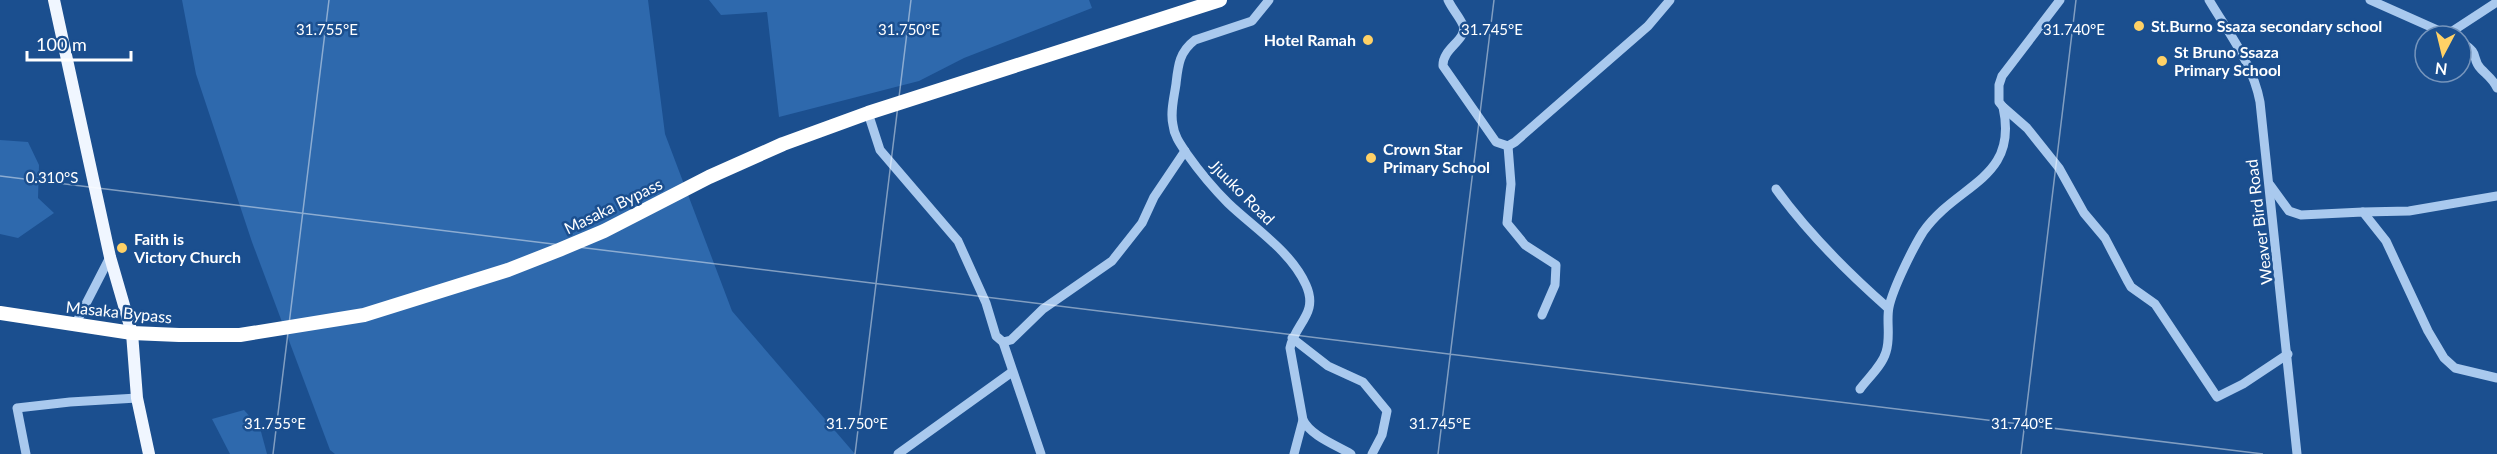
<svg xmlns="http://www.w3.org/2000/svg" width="2497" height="454" font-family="Lato,sans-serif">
  <rect width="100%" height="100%" fill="#1b4f8f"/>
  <g fill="#2e69ad">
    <polygon points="182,0 648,0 665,134 732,311 855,454 335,454 330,450 252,242 196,74"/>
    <polygon points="709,0 1089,0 1092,8 964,58 919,81 779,117 767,12 721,15"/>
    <polygon points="0,140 28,142 39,165 38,198 54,213 18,238 0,234"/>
    <polygon points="244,410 260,428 267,454 230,454 212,419"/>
  </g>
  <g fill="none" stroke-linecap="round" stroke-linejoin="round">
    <g stroke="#a9c9ee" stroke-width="9">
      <path d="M1269 0 1252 21 1195 40C1179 52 1178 66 1176 84 1174 98 1170 112 1173 125 1174 136 1181 145 1187 154 1199 171 1213 188 1228 203 1254 228 1291 251 1306 285 1319 314 1295 323 1290 348L1303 420C1311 436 1336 445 1351 454"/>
      <path d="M1448 0C1452 9 1459 16 1463 25 1468 40 1442 48 1443 66L1496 142 1508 146 1515 142 1648 26 1670 0"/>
      <polyline points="2060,0 2002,76 1999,85 1999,102 2003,107 2027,128 2059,168 2084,213 2105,238 2127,280 2131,287 2155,304 2217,397 2243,384 2288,354"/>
      <path d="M2209 0C2228 32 2253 64 2260 102L2297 454"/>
      <polyline points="2370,0 2451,36"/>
      <polyline points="2448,34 2497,2"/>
      <path d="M2461 42C2482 55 2470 57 2481 69 2488 76 2493 79 2497 88"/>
      <polyline points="868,113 880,150 958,241 986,303 996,336 1003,342 1011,340 1043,309 1112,261 1142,223 1154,197 1185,151"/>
      <polyline points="1508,146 1511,184 1507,223 1525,245 1556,265 1555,285 1542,315"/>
      <polyline points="2270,185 2289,211 2301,215 2363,212 2386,241 2428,331 2444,358 2455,368 2497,378"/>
      <path d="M1776 189C1808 233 1847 272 1888 308"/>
      <polyline points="2363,212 2409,211 2497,196"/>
      <polyline points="75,325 110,257"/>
      <polyline points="1292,338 1328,366 1363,382 1387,411 1382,435 1372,454"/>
      <polyline points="1003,342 1041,454"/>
      <path d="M1860 389C1868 378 1882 366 1886 352 1891 337 1886 321 1889 307 1893 288 1913 248 1923 232 1957 183 2019 180 2003 107"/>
      <polyline points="26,454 17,408 70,402 137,398"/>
      <polyline points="898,454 1012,372"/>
      <polyline points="1294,454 1303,420"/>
    </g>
    <polyline stroke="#f0f6ff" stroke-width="12" points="54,0 110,257 132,333 137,398 149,454"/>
    <polyline stroke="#fff" stroke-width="14" points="0,313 132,333 179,335 240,335 364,315 508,270 559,250 604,231 709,177 783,144 868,113 1220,0"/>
  </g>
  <path fill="none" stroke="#fff" stroke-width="1.5" stroke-opacity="0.45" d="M0 176 2263 454M273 454 329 0M855 454 911 0M1438 454 1494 0M2021 454 2076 0"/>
  <g fill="#ffd166" stroke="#1b4f8f" stroke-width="2">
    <circle cx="2139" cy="26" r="6"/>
    <circle cx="1368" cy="40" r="6"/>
    <circle cx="2162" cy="61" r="6"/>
    <circle cx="1371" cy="158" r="6"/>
    <circle cx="122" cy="248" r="6"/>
  </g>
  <g text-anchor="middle" stroke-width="5" stroke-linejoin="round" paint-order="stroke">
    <g font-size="16" font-weight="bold" fill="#fff" stroke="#1b4f8f" text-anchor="start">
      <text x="2151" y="32">St.Burno Ssaza secondary school</text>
      <text x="1356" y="46" text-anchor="end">Hotel Ramah</text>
      <text x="2174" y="58">St Bruno Ssaza<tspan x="2174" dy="18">Primary School</tspan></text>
      <text x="1383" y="155">Crown Star<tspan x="1383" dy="18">Primary School</tspan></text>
      <text x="134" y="245">Faith is<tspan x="134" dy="18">Victory Church</tspan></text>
    </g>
    <g font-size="16" fill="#fff" stroke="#1b4f8f">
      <text transform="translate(1242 192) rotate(45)" y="6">Jjuuko Road</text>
      <text transform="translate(613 206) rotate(-26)" y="6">Masaka Bypass</text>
      <text transform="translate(2259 222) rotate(-97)" y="6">Weaver Bird Road</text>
      <text transform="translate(119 312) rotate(6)" y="6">Masaka Bypass</text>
    </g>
  </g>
  <g font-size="15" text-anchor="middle" fill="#fff" stroke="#1b4f8f" stroke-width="5" stroke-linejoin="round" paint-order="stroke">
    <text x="327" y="35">31.755°E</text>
    <text x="909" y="35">31.750°E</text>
    <text x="1492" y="35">31.745°E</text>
    <text x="2074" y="35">31.740°E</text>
    <text x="52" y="183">0.310°S</text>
    <text x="275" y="429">31.755°E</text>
    <text x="857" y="429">31.750°E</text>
    <text x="1440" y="429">31.745°E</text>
    <text x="2022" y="429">31.740°E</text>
  </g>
  <g transform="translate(2443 54) rotate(187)"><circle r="28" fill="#1b4f8f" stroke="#7695bc" stroke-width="1.5"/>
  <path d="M0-4.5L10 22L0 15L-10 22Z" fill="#ffd166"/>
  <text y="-9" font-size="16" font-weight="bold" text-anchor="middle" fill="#ffffff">N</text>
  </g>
  <path d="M27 51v9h104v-9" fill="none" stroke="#ffffff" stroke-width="3"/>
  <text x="36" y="51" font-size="18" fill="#ffffff" stroke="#1b4f8f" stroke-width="4.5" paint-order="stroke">100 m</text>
</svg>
